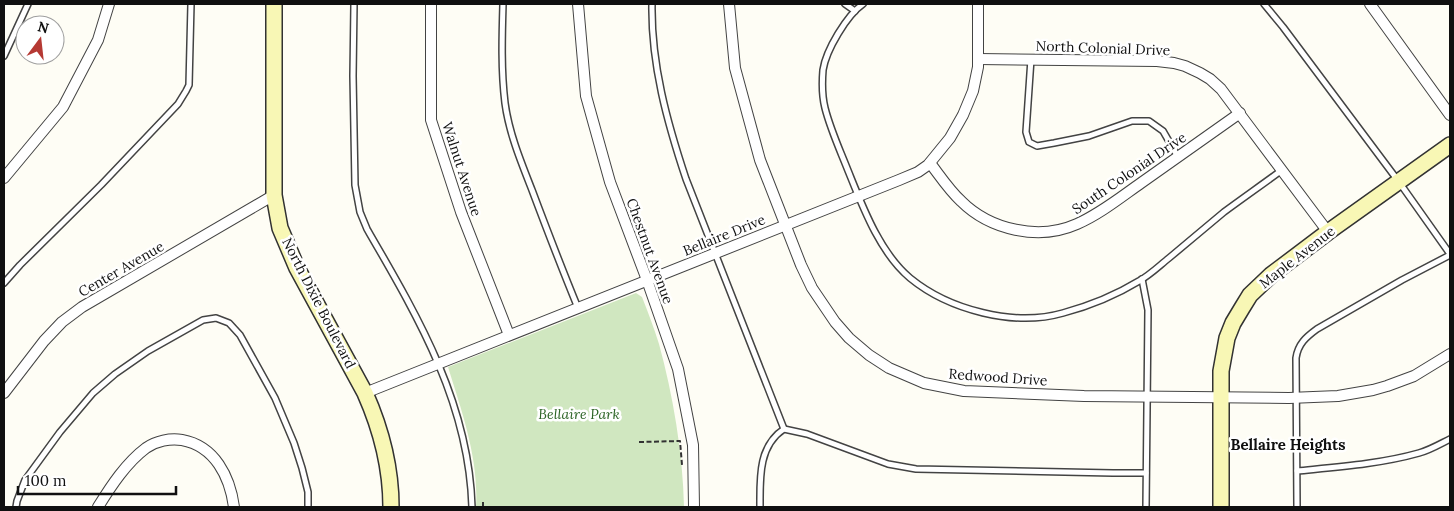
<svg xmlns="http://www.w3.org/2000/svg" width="1454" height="511" font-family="Lora,serif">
  <rect width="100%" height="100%" fill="#fefdf5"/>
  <path fill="#d0e7c0" d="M636 293 642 297C648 312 654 328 659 344 673 395 683 454 684 507H476C479 459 462 412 448 367Z"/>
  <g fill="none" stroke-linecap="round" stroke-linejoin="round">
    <defs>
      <g id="lane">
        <path d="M354 4 353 76 355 185 360 212 367 229C418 317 469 403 472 507"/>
        <path d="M503 4C502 37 501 70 505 103 509 133 521 162 532 190 547 230 562 269 578 308"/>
        <path d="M652 4C651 64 667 122 686 179L784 429"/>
        <polyline points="845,4 855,11"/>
        <path d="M863 4C847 15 826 50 823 70 822 82 822 96 825 108 830 128 839 148 847 168 862 205 879 252 910 278 949 310 1014 327 1063 313 1089 306 1116 295 1139 281 1150 275 1159 266 1169 258 1187 243 1206 227 1224 212 1243 198 1263 184 1282 170"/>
        <polyline points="1264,4 1283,27 1399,182 1450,254"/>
        <polyline points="4,56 28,4"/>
        <polyline points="1031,59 1026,132 1029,142 1037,146 1054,143 1089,136 1132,121 1149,121 1163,131 1178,157"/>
        <polyline points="1142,279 1148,310 1146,507"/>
        <polyline points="4,283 20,265 101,185 178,104 186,91 189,85 191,4"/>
        <path d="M1297 471C1337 467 1380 464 1419 453 1430 450 1440 444 1450 439"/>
        <polyline points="16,507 17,501 25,480 60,432 93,393 115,374 148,351 203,320 216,318 229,323 240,335 275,398 294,443 302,468 308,492 308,507"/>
        <path d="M760 507C760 479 758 446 784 429L807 434 888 464 916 469 1113 473H1146"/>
        <path d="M1297 507 1296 358C1298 344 1306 337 1317 329L1402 280 1450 255"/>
      </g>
      <g id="street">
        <polyline points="431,4 431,120 461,212 509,335"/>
        <polyline points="578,4 586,96 610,182 647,280 678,369 693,445 694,507"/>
        <polyline points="729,4 735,68 760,160 801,265 812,288 835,322 849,338 869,355 889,368 924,383 964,391 1084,396 1289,398 1338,396 1373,390 1387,386 1414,376 1450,354"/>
        <polyline points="1370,4 1450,115"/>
        <polyline points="978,59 1157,61 1174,63 1185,66 1200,73 1210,79 1221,89 1328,232"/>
        <path d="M930 163C940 176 949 190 961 201 990 230 1039 241 1077 224 1100 214 1121 197 1141 183 1174 160 1207 136 1240 113"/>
        <polyline points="4,178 63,107 98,40 109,4"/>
        <polyline points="4,393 44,341 62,322 82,307 274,195"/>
        <polyline points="365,393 899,180 918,172 928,165 950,138 963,115 973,91 978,67 978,4"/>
        <path d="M98 507C111 486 126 463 146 448 156 441 170 438 182 440 215 446 230 477 234 507"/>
      </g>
      <g id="secondary">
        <path d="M274 4V195L280 228 297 268 365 393C381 429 391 468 391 507"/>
        <polyline points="1221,507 1221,371 1227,338 1233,323 1242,308 1250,295 1271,275 1328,232 1450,145"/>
      </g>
    </defs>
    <use href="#lane" stroke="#434343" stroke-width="8"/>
    <use href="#street" stroke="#434343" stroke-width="12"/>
    <use href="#secondary" stroke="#323232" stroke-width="18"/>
    <g stroke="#323232" stroke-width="2" stroke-dasharray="5 2.5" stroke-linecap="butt">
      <polyline points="639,442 680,441 682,465"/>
      <polyline points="483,502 483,507"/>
    </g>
    <use href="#lane" stroke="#fff" stroke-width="5"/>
    <use href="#street" stroke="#fff" stroke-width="10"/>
    <use href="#secondary" stroke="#f8f7b5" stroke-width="15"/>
  </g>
  <g text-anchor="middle" stroke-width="5" stroke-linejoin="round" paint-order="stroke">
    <g font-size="14" fill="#101010" stroke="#fff">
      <text transform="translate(1103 48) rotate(2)" y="5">North Colonial Drive</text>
      <text transform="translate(462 169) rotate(72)" y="5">Walnut Avenue</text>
      <text transform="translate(1129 173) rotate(-34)" y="5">South Colonial Drive</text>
      <text transform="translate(724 235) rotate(-22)" y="5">Bellaire Drive</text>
      <text transform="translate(650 251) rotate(70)" y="5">Chestnut Avenue</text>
      <text transform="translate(1297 257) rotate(-38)" y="5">Maple Avenue</text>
      <text transform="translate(121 269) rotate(-30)" y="5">Center Avenue</text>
      <text transform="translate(319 303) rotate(63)" y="5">North Dixie Boulevard</text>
      <text transform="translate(998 377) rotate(4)" y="5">Redwood Drive</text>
    </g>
    <g font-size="14" font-style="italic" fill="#2c6425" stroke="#fff">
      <text x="579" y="419">Bellaire Park</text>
    </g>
    <g font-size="15" font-weight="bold" fill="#101010" stroke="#fff">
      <text x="1288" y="450">Bellaire Heights</text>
    </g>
  </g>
  <rect width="1454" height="511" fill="none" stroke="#101010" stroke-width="10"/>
  <g transform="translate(40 40) rotate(15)"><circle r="24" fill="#ffffff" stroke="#9f9f9f"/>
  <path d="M0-4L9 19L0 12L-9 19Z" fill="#b53933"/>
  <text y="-8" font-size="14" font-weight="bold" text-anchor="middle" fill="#101010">N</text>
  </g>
  <path d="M18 486v8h158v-8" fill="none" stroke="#101010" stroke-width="2.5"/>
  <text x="25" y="486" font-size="15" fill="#101010" stroke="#ffffff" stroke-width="4" paint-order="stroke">100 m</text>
</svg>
